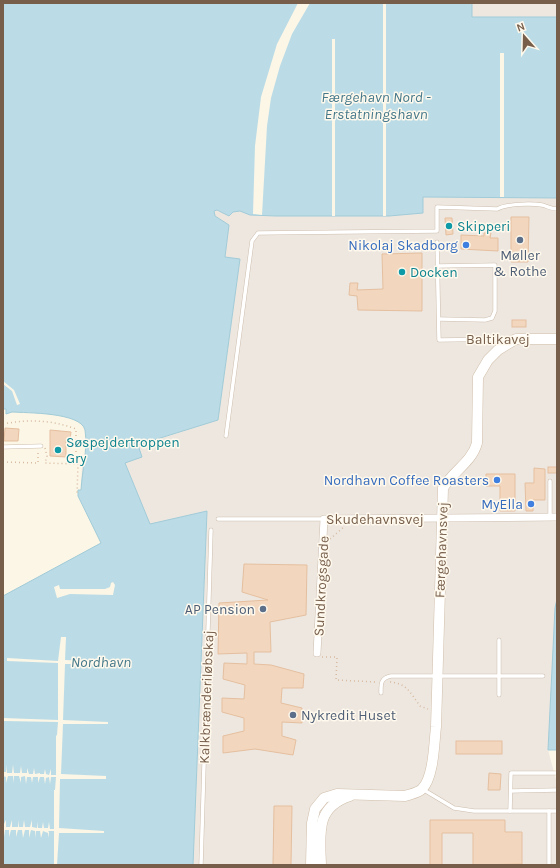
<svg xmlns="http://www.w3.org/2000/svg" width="560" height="868" font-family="Karla,sans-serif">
  <rect width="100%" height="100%" fill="#fcf6e7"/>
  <g fill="#ede7e0">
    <rect x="472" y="3" width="85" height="14"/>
    <polygon points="423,197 557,198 557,599 548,750 557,783 557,865 193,865 207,511 150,524 78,496 78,490 81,490 82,466 138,446 218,420 240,259 225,257 229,225 215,216 213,213 215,210 220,212 243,211 250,215 276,216 389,216 423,213"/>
  </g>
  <g fill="#bbdce6" stroke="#a1cbd8">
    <path d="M3 3H472V17H557V198L423 197V213L389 216H276L250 215 240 211 233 212 229 216 217 210 214 211 215 216 229 225 225 257 240 259 218 420 138 445 142 457 125 463 150 524 207 511 193 865H3V596L101 543 78 496V490H81C82 471 88 449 85 430 81 412 26 413 12 412L6 414V409H3Z"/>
    <polygon points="557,599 557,750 548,750 555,608"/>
  </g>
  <g fill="#fcf6e7">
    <polygon points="298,3 310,3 292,34 280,66 271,98 267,126 262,215 253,214 255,146 261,97 277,44"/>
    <rect x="383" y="3" width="3" height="213"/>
    <rect x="332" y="39" width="3" height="177"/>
    <rect x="500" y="53" width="4" height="144"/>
    <polygon points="3,381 14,390 20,404 17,405 12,391 3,384"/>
    <polygon points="113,582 115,585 113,595 70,594 57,598 54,587 59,585 60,589 105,589 110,587 111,583"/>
    <polygon points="61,637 66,637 65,660 110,662 109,664 65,664 63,720 108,722 108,724 63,724 61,774 106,776 106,779 60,779 59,828 104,831 104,833 59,833 57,865 54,865 54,831 48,831 49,832 49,838 48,833 43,831 41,838 40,831 36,831 35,838 35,831 31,830 29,838 29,830 25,830 23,838 22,830 18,830 16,837 16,830 11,830 9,837 9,830 5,830 4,837 3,826 6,820 6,827 10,827 12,820 12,827 18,827 19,820 19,827 23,827 24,820 25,827 30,827 32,820 32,827 37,828 38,822 38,828 42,828 43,822 44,828 48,828 49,822 50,829 54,829 54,790 55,790 56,777 51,777 50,784 49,777 46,778 45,784 44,777 40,777 38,783 38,777 33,777 32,783 31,777 27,777 26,784 25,776 21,777 21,783 19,776 14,776 13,783 13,776 8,776 6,783 6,777 3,776 3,772 6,772 6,765 7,773 12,773 13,765 14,773 20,773 21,766 22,773 27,773 27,768 29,774 33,774 34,768 35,774 40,773 40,768 40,774 44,774 45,769 46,774 49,775 51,769 51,775 56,775 56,736 57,735 58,722 3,721 3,718 58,720 58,663 7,661 7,658 58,661"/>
  </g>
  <g fill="#f2d7be" stroke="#e5bf9f">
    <polygon points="511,217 529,217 528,262 511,262"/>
    <polygon points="445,218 452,218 453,234 446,235"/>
    <polygon points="484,233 491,233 490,238 498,238 498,251 461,249 461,235 484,236"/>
    <polygon points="422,253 422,311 358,310 357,296 349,295 350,283 358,283 357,290 383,289 382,254"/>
    <rect x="512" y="320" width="14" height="7"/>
    <polygon points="5,428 19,429 18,441 4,441"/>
    <polygon points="50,430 71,432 70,440 66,440 66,457 50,456"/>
    <rect x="548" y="467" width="9" height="6"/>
    <polygon points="534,468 545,469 545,500 533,500 533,511 526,511 525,483 534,483"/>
    <polygon points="486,474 515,474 515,511 500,511 500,486 486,486"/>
    <polygon points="244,564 307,565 306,615 270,622 271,652 254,652 254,664 271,665 304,674 303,688 282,688 281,703 302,708 302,723 282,722 282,736 296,740 293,755 255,749 223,753 223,736 244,731 244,718 222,712 222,698 244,699 245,685 223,679 224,663 247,664 247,653 218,654 219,603 268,600 242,592"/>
    <rect x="456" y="741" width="46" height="13"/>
    <polygon points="489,773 501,774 500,790 488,790"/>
    <polygon points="274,806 292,806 291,865 273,865"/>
    <polygon points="430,820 505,820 505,832 522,832 522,864 473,865 473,833 442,833 442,865 430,865"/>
  </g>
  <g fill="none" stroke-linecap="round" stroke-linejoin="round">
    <defs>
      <g id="lane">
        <polyline points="437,242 439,340 509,339"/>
        <polyline points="438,266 495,265 495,311 492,318 485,320 439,319"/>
        <path d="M226 436 252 241 258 233 437 231V207L497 209C507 204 530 203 542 205 547 206 551 209 557 209"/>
        <polyline points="3,447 41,446"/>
        <polyline points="550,481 550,517"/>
        <polyline points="218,519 324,519"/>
        <path d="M381 693C381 685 380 678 391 676H543"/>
        <polyline points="499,695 499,640"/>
        <polyline points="424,790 454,808 474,811 557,811"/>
        <polyline points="511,791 557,790"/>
        <polyline points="510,811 511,773 557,773"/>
        <polyline points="201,865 211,530"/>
        <polyline points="549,865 549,811"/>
      </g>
      <polyline id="street" points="317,653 324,519 557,517"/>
      <g id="secondary">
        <path d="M311 865 312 823 315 809 324 798 337 794 405 796C411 794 418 793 422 789 434 777 434 743 436 727L443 488C453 471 472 462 477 443L478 377 488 360 498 350 516 339H557"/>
        <path d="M321 865C320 834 315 807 350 796"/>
      </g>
    </defs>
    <use href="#lane" stroke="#cebead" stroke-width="4.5"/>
    <use href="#street" stroke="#cebead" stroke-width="8"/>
    <use href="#secondary" stroke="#d1bfaa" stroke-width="11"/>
    <g stroke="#d7bba1" stroke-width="1.5" stroke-dasharray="1 3" stroke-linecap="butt">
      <path d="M3 424C29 419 52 420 76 429V464"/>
      <polyline points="45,448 47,456 45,463 78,464 77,495"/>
      <polyline points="3,462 38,463 38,451"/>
      <polyline points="330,539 345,526"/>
      <polyline points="322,657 337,657 336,680 376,682"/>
      <path d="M390 682C407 683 411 694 420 706L428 709"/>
    </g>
    <use href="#lane" stroke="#fff" stroke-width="3.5"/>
    <use href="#street" stroke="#fff" stroke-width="7"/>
    <use href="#secondary" stroke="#fff" stroke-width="10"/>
  </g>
  <g fill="#0f9aa8" stroke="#fff9ed" stroke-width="1.5">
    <circle cx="449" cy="226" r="4"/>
    <circle cx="402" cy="272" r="4"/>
    <circle cx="58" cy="450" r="4"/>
  </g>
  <g fill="#5c6f8a" stroke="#fff9ed" stroke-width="1.5">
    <circle cx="520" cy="240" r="4"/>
    <circle cx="263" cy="609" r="4"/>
    <circle cx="293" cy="715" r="4"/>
  </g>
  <g fill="#3f7fe0" stroke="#fff9ed" stroke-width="1.5">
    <circle cx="466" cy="245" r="4"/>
    <circle cx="497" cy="480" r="4"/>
    <circle cx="531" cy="504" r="4"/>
  </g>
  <g text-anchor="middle" stroke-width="3" stroke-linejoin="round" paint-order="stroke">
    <g font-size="14" fill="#0d838f" stroke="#fff9ed" text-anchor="start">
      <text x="457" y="231">Skipperi</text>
      <text x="410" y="277">Docken</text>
      <text x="66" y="447">Søspejdertroppen<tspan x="66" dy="16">Gry</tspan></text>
    </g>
    <g font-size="14" fill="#366cbe" stroke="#fff9ed" text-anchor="end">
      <text x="458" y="250">Nikolaj Skadborg</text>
      <text x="489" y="485">Nordhavn Coffee Roasters</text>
      <text x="523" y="509">MyElla</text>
    </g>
    <g font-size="14" fill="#4e5e75" stroke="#fff9ed">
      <text x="520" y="260">Møller<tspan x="520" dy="16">&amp; Rothe</tspan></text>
      <text x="255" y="614" text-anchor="end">AP Pension</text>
      <text x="301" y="720" text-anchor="start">Nykredit Huset</text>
    </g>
    <g font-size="14" fill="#765e4b" stroke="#fff9ed">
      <text x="498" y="344">Baltikavej</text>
      <text x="375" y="524">Skudehavnsvej</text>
      <text transform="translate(441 550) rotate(-88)" y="5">Færgehavnsvej</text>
      <text transform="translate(321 586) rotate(-87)" y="5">Sundkrogsgade</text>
      <text transform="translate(206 697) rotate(-88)" y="5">Kalkbrænderiløbskaj</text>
    </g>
    <g font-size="15" font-style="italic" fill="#44788a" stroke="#fff9ed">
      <text x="376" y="102">Færgehavn Nord -<tspan x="376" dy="17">Erstatningshavn</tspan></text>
      <text x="101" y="667">Nordhavn</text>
    </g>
  </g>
  <rect width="560" height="868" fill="none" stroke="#765e4b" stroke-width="8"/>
  <g transform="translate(524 36) rotate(340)" stroke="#fff9ed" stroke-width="3" paint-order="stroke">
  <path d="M0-3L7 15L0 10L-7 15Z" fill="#765e4b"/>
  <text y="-6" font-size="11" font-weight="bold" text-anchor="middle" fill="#765e4b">N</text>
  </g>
</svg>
